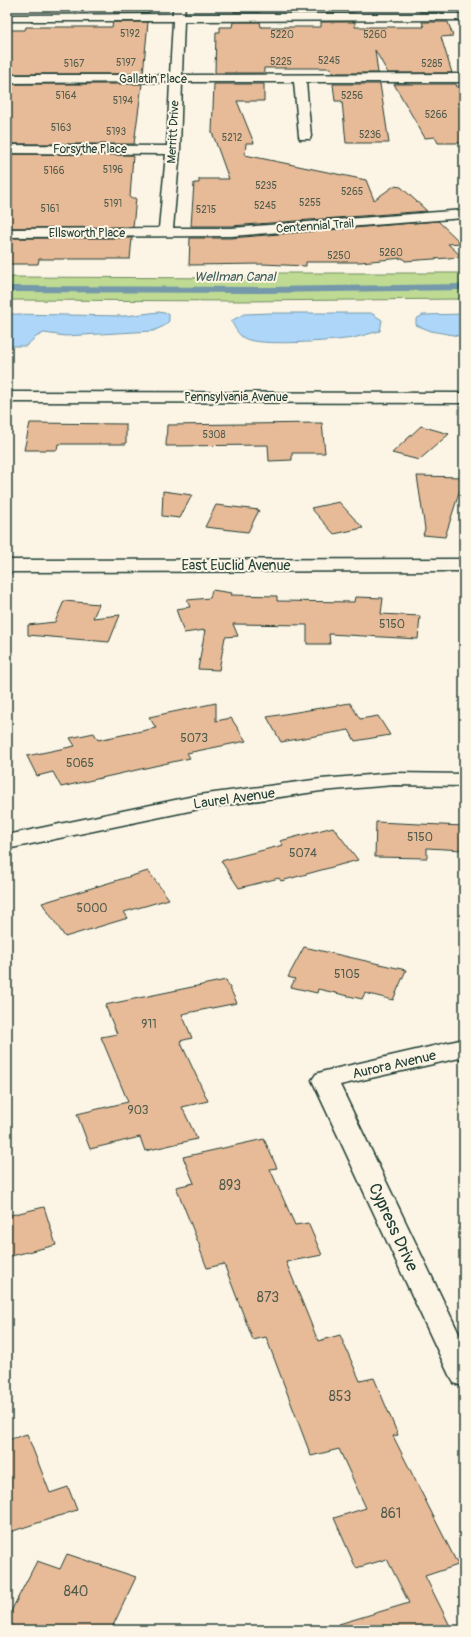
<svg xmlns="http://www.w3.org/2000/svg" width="471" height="1637" font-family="Pangolin,sans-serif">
  <rect width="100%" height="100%" fill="#fcf5e5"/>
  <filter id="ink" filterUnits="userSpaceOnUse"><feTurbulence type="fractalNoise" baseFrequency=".025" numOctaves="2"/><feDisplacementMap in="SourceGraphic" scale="8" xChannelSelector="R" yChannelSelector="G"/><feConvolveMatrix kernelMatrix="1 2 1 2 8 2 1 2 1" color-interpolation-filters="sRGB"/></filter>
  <g filter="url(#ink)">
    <polygon fill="#bfda92" stroke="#6f8c63" points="267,273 464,273 464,299 245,301 7,300 7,277 244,278"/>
    <g fill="#add6f8" stroke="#7499aa">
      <polygon points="159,312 169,314 169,321 164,326 153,331 65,336 44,333 36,337 26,346 7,346 7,315 11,314 125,316"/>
      <path d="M272 313H371L382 320 380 331C371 333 362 336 353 338 335 341 258 347 244 338 238 335 234 326 231 321L244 314Z"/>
      <polygon points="464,314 464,337 431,331 416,325 416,319 423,315"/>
    </g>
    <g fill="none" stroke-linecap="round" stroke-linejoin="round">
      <polyline stroke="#7499aa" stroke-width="6" points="7,289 266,290 464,287"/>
    </g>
    <g fill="#e8bb98" stroke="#1f3d34">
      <polygon points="115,7 150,7 149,13 114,13"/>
      <polygon points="235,7 260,7 260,12 234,12"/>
      <rect x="321" y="7" width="33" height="5"/>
      <polygon points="419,7 444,7 445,12 420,12"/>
      <polygon points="113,22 148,22 143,74 7,74 7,42 10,30 25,30 26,27 112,27"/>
      <polygon points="233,22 260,22 261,27 321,27 321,22 355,22 355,27 424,27 422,22 448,22 453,36 441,37 452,73 388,73 375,50 378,73 332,73 331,68 264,68 264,73 215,73 216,32 220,32 220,27 232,27"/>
      <polygon points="7,84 142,84 134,144 7,144"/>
      <polygon points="214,84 264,84 264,101 237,101 254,143 246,143 245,155 366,180 374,200 394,186 401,187 427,211 231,226 191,226 194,183 199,183 199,179 229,179 212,132"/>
      <polygon points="333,84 380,84 389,143 346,143 342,101 335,101"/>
      <polygon points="394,84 456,84 457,87 464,87 464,143 438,143 435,137 425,138"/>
      <polygon points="7,154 133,155 130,198 136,198 133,227 7,228"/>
      <polygon points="438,221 461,243 448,244 462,257 405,261 403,258 360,262 306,262 306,266 263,264 189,265 190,238 231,238"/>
      <polygon points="7,238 132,238 130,259 39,259 38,264 7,264"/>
      <polygon points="30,423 126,424 126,444 58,444 57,450 24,450"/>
      <polygon points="322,423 325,453 292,453 292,460 269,461 268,445 166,446 167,425"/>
      <polygon points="421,426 449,434 419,460 392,453"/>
      <polygon points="417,476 464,477 445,537 423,535 425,529"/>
      <polygon points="163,491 192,495 180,518 162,516"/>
      <polygon points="339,502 363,528 334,534 311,508"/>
      <polygon points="216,505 259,510 248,532 205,527"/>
      <polygon points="212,590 232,593 231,595 277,596 277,601 354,602 355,597 383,598 381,614 420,616 418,639 329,634 330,644 307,644 307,625 233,624 238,636 225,637 219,670 198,669 205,630 184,633 176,609 190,607 187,600 210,598"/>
      <polygon points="64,601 99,604 93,618 120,615 109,642 28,635 28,625 55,622"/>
      <polygon points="216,703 216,721 231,718 246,741 187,753 190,758 61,787 53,772 37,776 27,756 75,746 70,738 94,733 98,740 156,728 149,717"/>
      <polygon points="350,703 360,719 378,716 390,735 355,741 349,730 281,742 267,717"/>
      <polygon points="376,822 464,826 464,850 427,848 427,858 375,857"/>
      <polygon points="333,827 358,860 281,881 279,878 239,888 221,861 283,845 280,841"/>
      <polygon points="148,871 169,899 124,912 128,918 65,937 42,903"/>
      <polygon points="304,947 406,970 393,1000 365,993 362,999 318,989 317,993 291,987 295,979 288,977"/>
      <polygon points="226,980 237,1003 182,1014 192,1038 180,1041 208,1101 182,1107 197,1139 145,1151 140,1137 90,1149 77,1114 128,1102 101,1037 117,1034 105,1005"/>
      <polygon points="264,1139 277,1168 270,1169 295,1225 308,1223 322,1255 286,1262 318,1341 340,1335 360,1381 374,1378 398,1435 393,1436 458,1565 425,1576 452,1630 340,1630 339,1624 409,1603 387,1559 356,1568 334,1518 366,1508 339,1449 311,1456 266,1337 253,1340 224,1264 207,1268 199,1247 200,1247 176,1187 194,1183 183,1157"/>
      <polygon points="44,1207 56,1245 7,1257 7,1216"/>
      <polygon points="27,1434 50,1493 68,1487 77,1510 7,1533 7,1440"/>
      <polygon points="67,1554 136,1577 111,1630 7,1630 7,1619 37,1561 60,1569"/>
    </g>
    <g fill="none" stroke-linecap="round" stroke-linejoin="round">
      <defs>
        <g id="minor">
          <polygon points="173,7 185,7 184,14 464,14 464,20 184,21 182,75 464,74 464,82 306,82 311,136 310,139 300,139 299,136 294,82 182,82 180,150 173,228 231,228 464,210 464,218 231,236 7,237 7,229 159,228 166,154 7,153 7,145 167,146 170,82 7,83 7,75 170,75 173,21 7,21 7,15 173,14"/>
          <polygon points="464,559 464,571 7,572 7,560"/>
          <polygon points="394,773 464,774 464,786 394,785 321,791 199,809 7,849 7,835 199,795 321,779"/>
          <polygon points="464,1039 464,1057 340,1085 464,1344 464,1387 454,1383 449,1375 312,1080 316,1074 325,1071"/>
        </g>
        <polygon id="tertiary" points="7,392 464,393 464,403 7,402"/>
      </defs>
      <use href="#minor" stroke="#1f3d34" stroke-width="3"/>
      <use href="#tertiary" stroke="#1f3d34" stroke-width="3"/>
      <use href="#minor" fill="#fcf5e5" fill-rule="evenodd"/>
      <use href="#tertiary" fill="#fcf5e5" fill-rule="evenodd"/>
    </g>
  </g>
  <g text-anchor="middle" stroke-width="4" stroke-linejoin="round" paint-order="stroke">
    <g font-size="10" fill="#515c4d">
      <text x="130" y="37">5192</text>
      <text x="282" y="38">5220</text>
      <text x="375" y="38">5260</text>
      <text x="329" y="64">5245</text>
      <text x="281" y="65">5225</text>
      <text x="126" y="66">5197</text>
      <text x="74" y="67">5167</text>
      <text x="432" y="67">5285</text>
      <text x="66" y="99">5164</text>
      <text x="352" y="99">5256</text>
      <text x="123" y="104">5194</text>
      <text x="436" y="118">5266</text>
      <text x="61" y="131">5163</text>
      <text x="116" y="135">5193</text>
      <text x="370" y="138">5236</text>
      <text x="232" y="141">5212</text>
      <text x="113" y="173">5196</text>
      <text x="54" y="174">5166</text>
      <text x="266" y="189">5235</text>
      <text x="352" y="195">5265</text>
      <text x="310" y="206">5255</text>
      <text x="113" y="207">5191</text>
      <text x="265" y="209">5245</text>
      <text x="50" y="212">5161</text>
      <text x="206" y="213">5215</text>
      <text x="391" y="256">5260</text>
      <text x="339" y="259">5250</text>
      <text x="214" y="438">5308</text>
    </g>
    <g font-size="12" fill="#1f3d34" stroke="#fcf5e5">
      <text x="153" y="83">Gallatin Place</text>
      <text transform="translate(173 132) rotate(-87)" y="4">Merritt Drive</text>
      <text x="90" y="153">Forsythe Place</text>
      <text transform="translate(315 226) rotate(-4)" y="4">Centennial Trail</text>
      <text x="87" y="237">Ellsworth Place</text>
      <text x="236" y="401">Pennsylvania Avenue</text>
    </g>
    <g font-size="12" fill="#515c4d">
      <text x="392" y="628">5150</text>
      <text x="194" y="742">5073</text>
      <text x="80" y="767">5065</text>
      <text x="420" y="841">5150</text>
      <text x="303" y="857">5074</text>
      <text x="92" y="912">5000</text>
      <text x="347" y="978">5105</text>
      <text x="149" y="1028">911</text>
      <text x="138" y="1114">903</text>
    </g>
    <g font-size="13" font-style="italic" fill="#3b5c5b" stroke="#fcf5e5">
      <text x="235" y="281">Wellman Canal</text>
    </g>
    <g font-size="14" fill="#1f3d34" stroke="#fcf5e5">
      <text x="236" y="570">East Euclid Avenue</text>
      <text transform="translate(234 798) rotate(-8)" y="5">Laurel Avenue</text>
      <text transform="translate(394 1064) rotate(-13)" y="5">Aurora Avenue</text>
    </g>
    <g font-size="14" fill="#515c4d">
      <text x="230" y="1190">893</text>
      <text x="268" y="1302">873</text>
      <text x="340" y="1401">853</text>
      <text x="391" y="1518">861</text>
      <text x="76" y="1596">840</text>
    </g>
    <g font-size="17" fill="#1f3d34" stroke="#fcf5e5">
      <text transform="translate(394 1227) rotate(65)" y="6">Cypress Drive</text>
    </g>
  </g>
  <rect width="471" height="1637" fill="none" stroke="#fcf5e5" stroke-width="24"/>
  <rect x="12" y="12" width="447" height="1613" fill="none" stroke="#1f3d34" stroke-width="1.5" filter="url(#ink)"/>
</svg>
